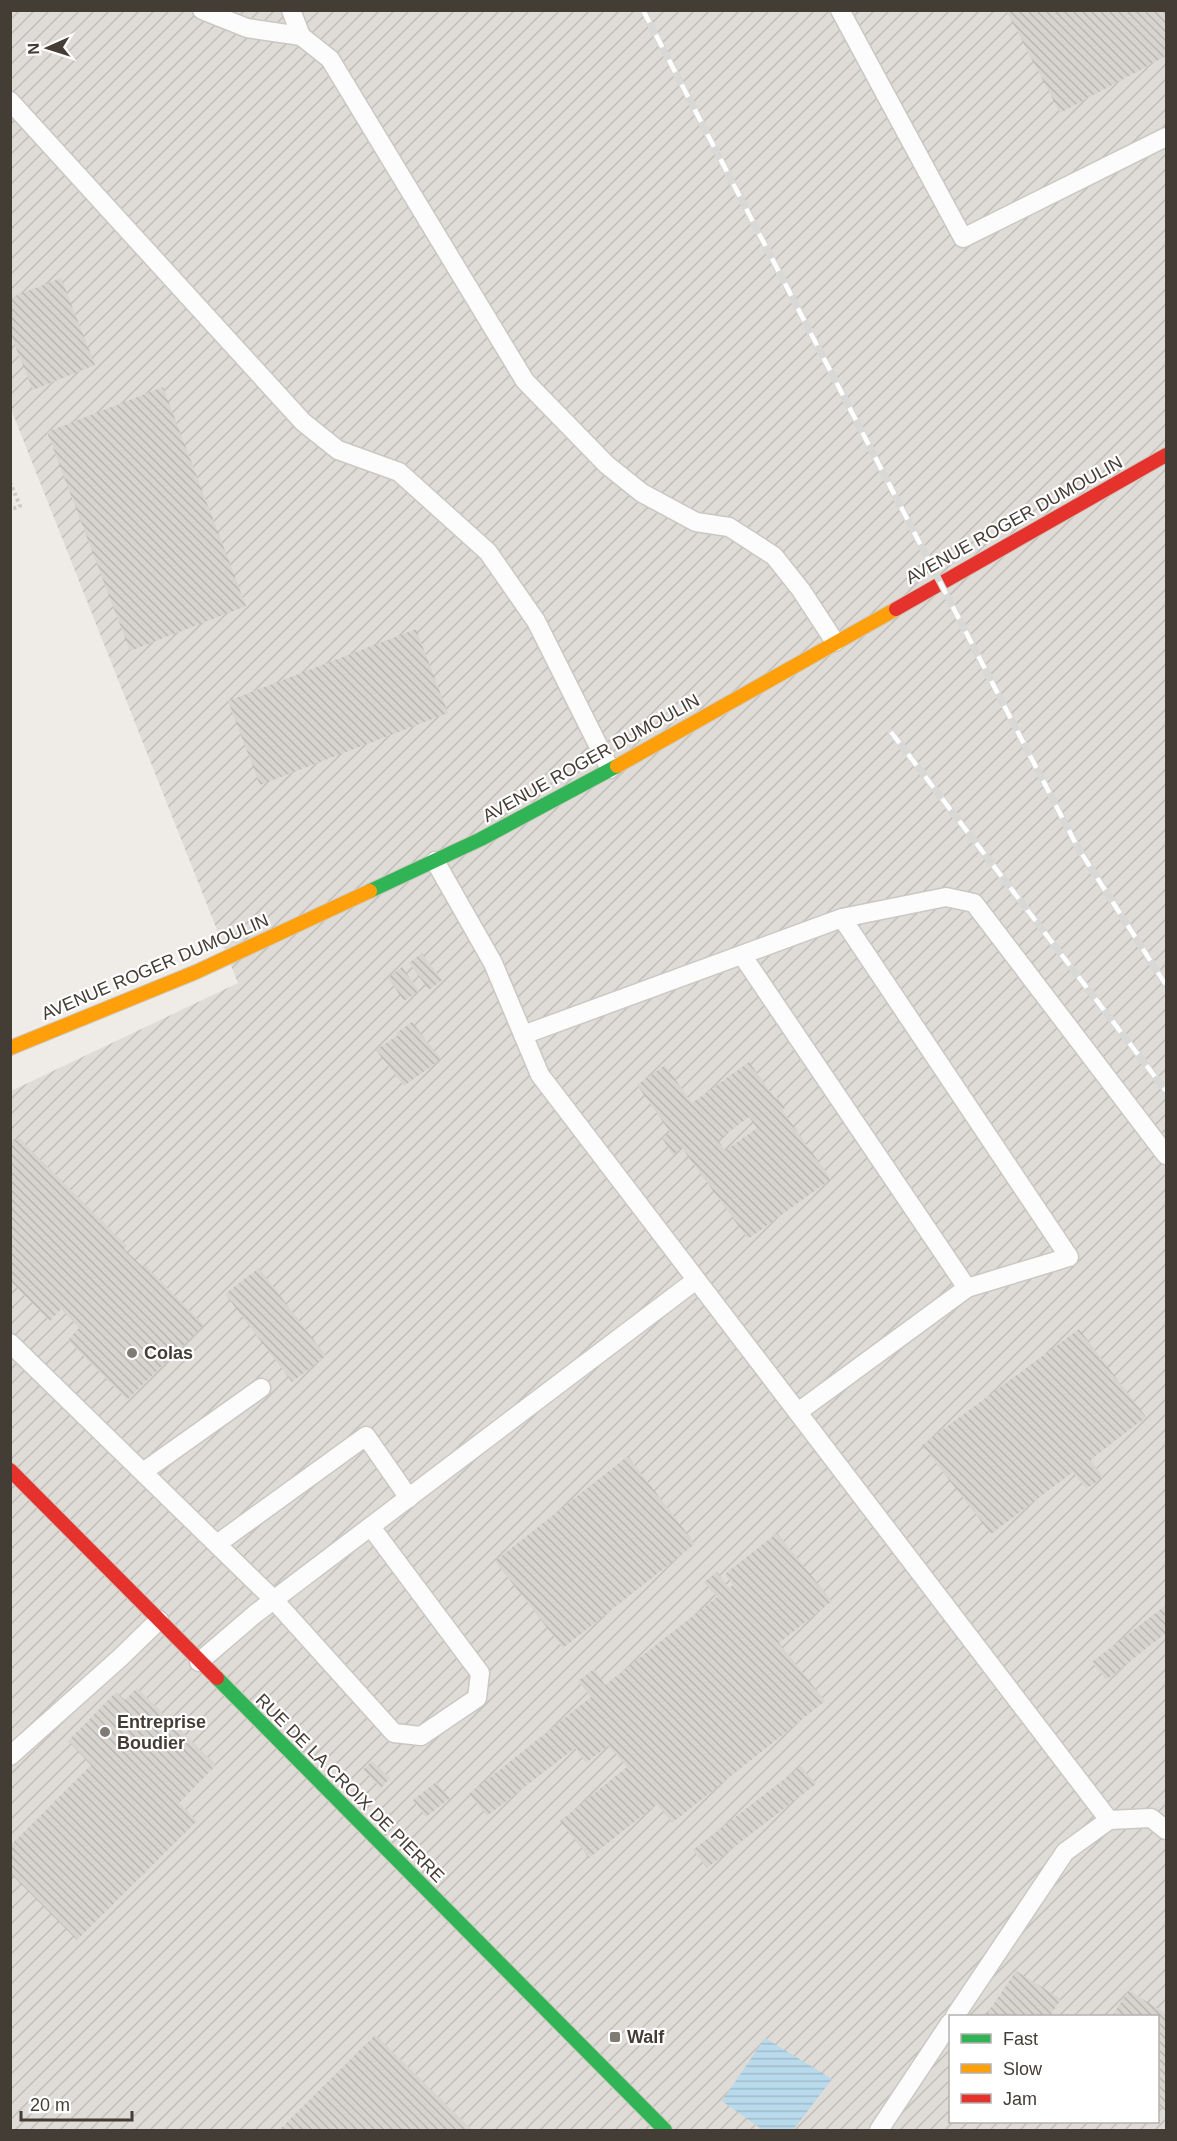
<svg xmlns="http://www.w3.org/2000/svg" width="1177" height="2141" font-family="Arial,sans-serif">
  <defs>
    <pattern id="industrial-furrows" width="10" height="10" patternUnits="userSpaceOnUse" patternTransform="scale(1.5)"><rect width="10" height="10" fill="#dfdbd6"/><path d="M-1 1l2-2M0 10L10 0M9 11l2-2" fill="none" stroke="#c1bdb8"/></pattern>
    <pattern id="water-rules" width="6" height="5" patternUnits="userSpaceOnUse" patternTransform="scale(1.5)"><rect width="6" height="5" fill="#b9daec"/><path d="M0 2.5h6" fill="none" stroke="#a0bccb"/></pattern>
    <pattern id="building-back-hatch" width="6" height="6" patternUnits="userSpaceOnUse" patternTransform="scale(1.5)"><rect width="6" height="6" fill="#d7d3cf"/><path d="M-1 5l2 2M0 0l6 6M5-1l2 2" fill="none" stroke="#bab6b2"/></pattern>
  </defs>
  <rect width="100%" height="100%" fill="#efece8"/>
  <path fill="url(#industrial-furrows)" fill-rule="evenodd" d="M11 11H1166V2130H11V1091L238 983 11 409ZM950 2016H1158V2122H950Z"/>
  <polygon fill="url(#water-rules)" points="765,2038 832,2079 793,2130 763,2130 722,2101"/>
  <g fill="url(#building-back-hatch)" fill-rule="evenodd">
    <polygon points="1006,10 1166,10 1166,56 1060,113"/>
    <polygon points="61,278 95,365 33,390 10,333 10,298"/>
    <polygon points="163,387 246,606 130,651 47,432"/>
    <polygon points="416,629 448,713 260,785 228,701"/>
    <polygon points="422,953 442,980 429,990 409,963"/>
    <polygon points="402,967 419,991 404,1001 388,978"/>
    <polygon points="412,1022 441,1059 404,1086 376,1050 398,1035 396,1033"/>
    <path d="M749 1062 775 1098 777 1096 785 1108 782 1110 831 1179 748 1239 682 1148 673 1155 662 1138 670 1132 637 1085 665 1065 692 1103ZM749 1117 757 1128 725 1151 718 1140Z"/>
    <polygon points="20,1139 127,1246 124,1249 143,1267 145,1265 204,1325 127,1400 68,1340 79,1328 61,1309 50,1321 10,1281 10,1142"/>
    <polygon points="259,1268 326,1356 292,1382 225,1294"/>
    <polygon points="1079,1329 1146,1417 1090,1460 1103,1477 1086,1489 1073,1472 991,1534 922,1445"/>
    <polygon points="628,1456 695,1544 563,1648 495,1561"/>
    <polygon points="777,1533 832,1601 779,1643 825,1701 672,1823 657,1804 589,1858 560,1821 627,1767 608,1746 586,1763 575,1748 487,1816 469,1794 591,1697 578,1681 594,1669 605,1685 717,1597 704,1582 717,1572 729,1588 733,1585 725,1574"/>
    <polygon points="1166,1605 1166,1633 1106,1680 1092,1662"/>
    <polygon points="137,1688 216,1765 179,1803 197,1821 77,1940 10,1873 10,1846 91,1765 68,1741 116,1692 125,1700"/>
    <polygon points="372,1761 390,1778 381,1788 363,1770"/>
    <polygon points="801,1766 816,1784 707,1868 693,1850"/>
    <polygon points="436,1782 450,1798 426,1817 413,1800"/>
    <polygon points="1016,1971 1061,1999 1050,2016 986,2015"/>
    <polygon points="1129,1990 1166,2014 1166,2111 1158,2105 1158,2016 1112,2016"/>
    <polygon points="375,2035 381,2040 472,2130 279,2130"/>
  </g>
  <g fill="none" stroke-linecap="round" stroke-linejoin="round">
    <defs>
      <g id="lane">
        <polyline points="202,10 247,28 301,36 330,59 525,381 607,465 642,493 696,522 729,527 774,556 801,590 835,642"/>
        <polyline points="291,10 301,36"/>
        <polyline points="840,10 963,238 1166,137"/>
        <polyline points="10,101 303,422 338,450 399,472 488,552 536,621 610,769"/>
        <polyline points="435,861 493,963 540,1075 1109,1820"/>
        <polyline points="842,918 946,897 974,903 1166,1155"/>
        <polyline points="742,955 967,1288"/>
        <polyline points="523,1035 842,918 1069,1257 967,1288 798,1412"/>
        <polyline points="10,1343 274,1600 394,1733 421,1736 477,1698 480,1673 371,1527"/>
        <polyline points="143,1472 261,1388"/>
        <polyline points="217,1544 366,1436 409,1498"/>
        <polyline points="199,1662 255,1614 696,1280"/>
        <polyline points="10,1756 121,1657 159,1620"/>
        <polyline points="955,2016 1065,1852 1109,1820 1151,1818 1166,1830"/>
        <polyline points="879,2130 950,2023"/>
      </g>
      <g id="fast">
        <polyline points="370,891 481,839 617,766"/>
        <polyline points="217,1678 665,2130"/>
      </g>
      <g id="slow">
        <polyline points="617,766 896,609"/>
        <polyline points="10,1048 196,972 370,891"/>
      </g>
      <g id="jam">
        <polyline points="896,609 1166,455"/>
        <polyline points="10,1470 217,1678"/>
      </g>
    </defs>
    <use href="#lane" stroke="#cbc8c4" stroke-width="21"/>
    <use href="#fast" stroke="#cec9bf" stroke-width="16"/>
    <use href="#slow" stroke="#cec9bf" stroke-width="16"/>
    <use href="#jam" stroke="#cec9bf" stroke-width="16"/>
    <polyline stroke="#cdcac6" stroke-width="4" stroke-dasharray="3 3" stroke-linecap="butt" points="10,482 20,506 10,510"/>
    <use href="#lane" stroke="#fdfcfc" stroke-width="18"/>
    <use href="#fast" stroke="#30b455" stroke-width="14"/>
    <use href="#slow" stroke="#ff9f0a" stroke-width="14"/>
    <use href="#jam" stroke="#e5322d" stroke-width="14"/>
    <defs>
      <g id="rail">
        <polyline points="643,10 1078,848 1166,985"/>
        <polyline points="891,732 1166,1091"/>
      </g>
    </defs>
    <use href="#rail" stroke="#d8d8d7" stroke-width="7"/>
    <use href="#rail" stroke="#fff" stroke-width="4.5" stroke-dasharray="14" stroke-linecap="butt"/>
  </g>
  <g fill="#807a74" stroke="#fff" stroke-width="2">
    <circle cx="132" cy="1353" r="6"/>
    <circle cx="105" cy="1732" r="6"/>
    <rect x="609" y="2031" width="12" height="12" rx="3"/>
  </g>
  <g text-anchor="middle" stroke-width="4.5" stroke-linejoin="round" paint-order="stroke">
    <g font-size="18" fill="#443d35" stroke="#fff">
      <text transform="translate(1014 520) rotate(-29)" y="6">AVENUE ROGER DUMOULIN</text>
      <text transform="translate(591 758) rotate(-29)" y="6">AVENUE ROGER DUMOULIN</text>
      <text transform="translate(155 967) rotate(-23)" y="6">AVENUE ROGER DUMOULIN</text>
      <text transform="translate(350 1788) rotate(45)" y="6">RUE DE LA CROIX DE PIERRE</text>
    </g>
    <g font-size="18" font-weight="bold" fill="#443d35" stroke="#fff" text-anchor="start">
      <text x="144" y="1359">Colas</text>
      <text x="117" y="1728">Entreprise<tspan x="117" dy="21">Boudier</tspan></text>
      <text x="627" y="2043">Walf</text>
    </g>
  </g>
  <rect width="1177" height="2141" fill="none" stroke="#443d35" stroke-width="24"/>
  <rect x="949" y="2015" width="210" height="108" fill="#ffffff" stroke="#b4b1ae" stroke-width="1.5"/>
  <rect x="961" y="2034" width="30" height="9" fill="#30b455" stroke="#b4b1ae" stroke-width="1.5"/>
  <text x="1003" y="2045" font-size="18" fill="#443d35">Fast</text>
  <rect x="961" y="2064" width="30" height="9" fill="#ff9f0a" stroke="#b4b1ae" stroke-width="1.5"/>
  <text x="1003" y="2075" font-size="18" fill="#443d35">Slow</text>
  <rect x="961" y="2094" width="30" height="9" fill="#e5322d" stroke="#b4b1ae" stroke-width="1.5"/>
  <text x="1003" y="2105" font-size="18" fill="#443d35">Jam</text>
  <g transform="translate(48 48) rotate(267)" stroke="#ffffff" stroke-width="4.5" paint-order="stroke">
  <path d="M0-4.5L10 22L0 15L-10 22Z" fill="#443d35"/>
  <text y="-9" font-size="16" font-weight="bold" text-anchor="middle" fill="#443d35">N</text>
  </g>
  <path d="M21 2111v9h111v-9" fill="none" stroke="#443d35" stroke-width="3"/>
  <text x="30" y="2111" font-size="18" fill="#443d35" stroke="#ffffff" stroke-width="4.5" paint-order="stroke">20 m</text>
</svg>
